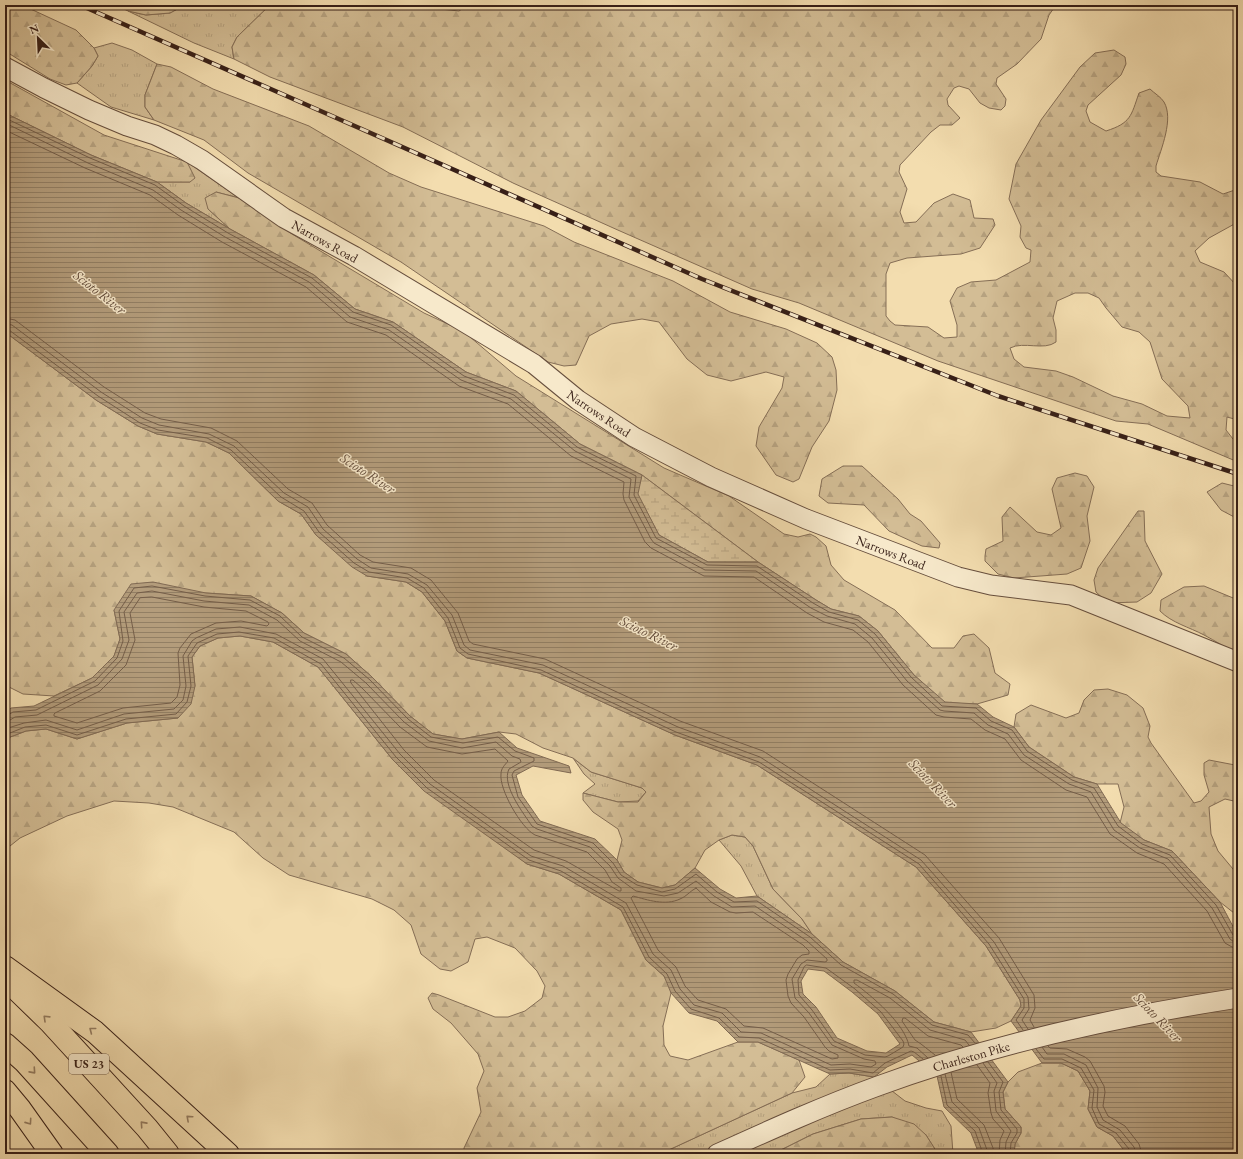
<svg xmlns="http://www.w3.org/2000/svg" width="1243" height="1159" font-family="'EB Garamond',serif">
  <defs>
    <pattern id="grass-tufts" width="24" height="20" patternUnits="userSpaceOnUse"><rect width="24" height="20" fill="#d3bd95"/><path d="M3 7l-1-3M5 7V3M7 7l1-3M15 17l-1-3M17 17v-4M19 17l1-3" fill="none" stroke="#b6a280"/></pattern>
    <pattern id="forest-firs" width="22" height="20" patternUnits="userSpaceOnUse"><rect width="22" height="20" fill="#d3bd95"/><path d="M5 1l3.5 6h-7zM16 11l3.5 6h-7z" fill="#b6a280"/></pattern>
    <pattern id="wetland-marsh" width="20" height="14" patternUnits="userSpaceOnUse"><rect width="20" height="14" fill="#d3bd95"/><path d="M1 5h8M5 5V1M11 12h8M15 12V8" fill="none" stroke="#b6a280"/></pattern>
    <pattern id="water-rules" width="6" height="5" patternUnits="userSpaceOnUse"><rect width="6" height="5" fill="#b39c7b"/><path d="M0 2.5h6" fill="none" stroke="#927f64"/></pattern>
  </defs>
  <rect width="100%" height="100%" fill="#f3ddaf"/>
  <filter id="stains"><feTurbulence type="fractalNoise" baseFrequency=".005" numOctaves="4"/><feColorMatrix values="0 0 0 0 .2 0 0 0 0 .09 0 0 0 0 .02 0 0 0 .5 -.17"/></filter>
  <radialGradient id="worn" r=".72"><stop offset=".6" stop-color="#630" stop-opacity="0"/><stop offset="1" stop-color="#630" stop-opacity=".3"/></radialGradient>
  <g fill="url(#grass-tufts)" stroke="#856e56">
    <polygon points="185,5 270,5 237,37 232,47 234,59 194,43 128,11 146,15 170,13"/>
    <polygon points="112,43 132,50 157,64 145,95 145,107 154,120 111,107 77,83 92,66 98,56 94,48"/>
    <polygon points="187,162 239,198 216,192 208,209 230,229 186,203 157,182 190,182"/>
    <polygon points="573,758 591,772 642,788 646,792 638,801 618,802 583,793 595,784 584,774"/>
    <polygon points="732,835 745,837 753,846 773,889 802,919 812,934 757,896 741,866 719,840"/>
    <polygon points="849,1073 874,1077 905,1101 926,1108 942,1111 951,1126 953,1154 938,1154 926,1135 892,1117 861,1119 813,1134 773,1154 660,1154 792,1093 816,1087 830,1074"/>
  </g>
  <g fill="url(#forest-firs)" stroke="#856e56" fill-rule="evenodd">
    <polygon points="5,5 22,5 76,30 94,48 98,56 92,66 77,83 66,85 50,79 5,51"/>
    <polygon points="116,5 185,5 170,13 146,15 128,11"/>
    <path d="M270 5H436L440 9 459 11 468 5H1056L1049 15 1041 39 1017 64 997 78 996 84 1006 99 1005 106 1001 110 989 108 980 103 969 89 959 86 954 88 947 99 948 105 960 118 952 125H940L931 132 900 165 899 172 907 189 900 212 904 223 916 222 934 203 953 194 970 200 974 218 993 219 995 225 980 248 961 254 907 258 890 263 886 274V316L890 321 895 325 928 327 944 338 957 337V325L950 301 957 288 971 282 996 280 1030 262 1031 250 1026 248 1020 237 1021 226 1009 199 1016 164 1041 120 1080 67 1095 53 1114 50 1125 57 1126 64 1121 75 1088 105 1086 111 1090 122 1106 131C1131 123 1131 116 1139 93L1150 89C1154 93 1161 97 1164 102 1174 119 1161 149 1156 166V172L1161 176 1200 182 1223 194 1238 189V222L1209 238 1195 251 1200 262 1224 272 1237 286 1238 420 1227 417 1226 430 1233 439 1238 442V462L1148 424 1116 421 938 361 799 303 752 289 620 231 513 183 403 127 270 77 234 59 232 47 237 37ZM1075 293H1088L1099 298 1106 308 1122 327 1139 332 1150 342 1162 379 1188 406 1190 418 1167 416 1142 404 1113 396 1073 377 1056 371 1024 367 1014 359 1010 348C1024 341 1044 351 1056 342V330L1053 318 1057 301Z"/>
    <polygon points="157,64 171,67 213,89 309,126 389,173 421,187 544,226 574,242 673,281 730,312 786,329 817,343 832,357 836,370 837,390 829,421 812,447 799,479 793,482 776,475 756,446 759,427 782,388 784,377 766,372 731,381 707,375 687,359 659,322 642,319 611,324 589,336 576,365 564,366 548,362 401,262 248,173 204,140 154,120 145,107 145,95"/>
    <polygon points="5,80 104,135 187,162 195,178 190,182 157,182 91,155 5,113"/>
    <polygon points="216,192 239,198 292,234 424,313 463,331 516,376 664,468 729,496 784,534 798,537 810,534 816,537 826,546 831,565 844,580 895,610 932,648 954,648 963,636 974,634 989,648 995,673 1010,684 1008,695 977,704 945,703 914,675 878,631 859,616 831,609 816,600 758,562 642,475 580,444 516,391 466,372 393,322 355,309 314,275 230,229 208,209 205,198"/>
    <polygon points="5,332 96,400 138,426 157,434 206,442 229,453 278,501 301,514 316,535 367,576 406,582 422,592 445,621 457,651 467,658 539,673 675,735 757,765 916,867 986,946 1020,1000 1021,1006 1011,1021 996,1028 971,1032 934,1022 895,991 843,962 812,934 802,919 773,889 753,846 745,837 732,835 719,840 705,850 695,868 675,885 662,888 638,882 624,872 617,860 622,840 618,829 593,812 583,800 583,793 618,802 638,802 646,792 642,788 591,772 573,758 543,748 516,734 499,732 462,739 433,734 410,716 372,677 346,654 304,633 282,613 251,596 206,593 114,610 120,639 114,656 92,678 54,696 23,694 5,685"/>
    <polygon points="843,466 862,466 898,499 910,514 921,521 940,543 939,548 922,546 889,531 864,505 828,503 819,496 822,479"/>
    <polygon points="1075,473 1087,476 1094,487 1087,516 1090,541 1081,568 1067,574 1014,578 998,574 985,561 985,556 986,549 1003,541 1002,517 1010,507 1037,532 1051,535 1061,528 1052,489 1057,478"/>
    <polygon points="1222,483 1238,487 1238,519 1221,510 1207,492"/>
    <polygon points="1138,511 1144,511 1145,541 1162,574 1151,593 1137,602 1108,603 1096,592 1094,580 1098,568"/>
    <path d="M1204 586 1238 600V653C1225 648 1216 641 1204 635 1189 627 1172 623 1160 611L1161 600 1184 587Z"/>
    <polygon points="240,636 273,642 318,667 393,760 527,864 559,874 621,910 646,960 664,976 670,987 671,993 663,1026 664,1045 670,1056 688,1060 738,1042 758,1042 799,1060 805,1077 792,1093 660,1154 464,1154 464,1148 481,1112 477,1088 484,1071 478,1054 451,1023 433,1009 428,998 432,993 439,995 495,1017 508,1017 525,1011 542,998 545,986 537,971 515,948 487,937 475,939 468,962 451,971 440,969 421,954 411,925 394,910 372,899 289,875 263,858 234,832 173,807 149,803 114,801 67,816 20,838 5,850 5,739 26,731 46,729 77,739 127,723 178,718 195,686 192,657 200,646 218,638"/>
    <polygon points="1108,689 1127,695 1143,708 1150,726 1148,737 1151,743 1194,803 1201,801 1209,792 1204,775 1204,763 1209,760 1235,765 1238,762 1238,802 1225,799 1209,807 1211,834 1218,851 1238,875 1238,920 1234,913 1220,902 1172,851 1144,840 1120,823 1124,807 1118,784 1097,784 1074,777 1029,747 1014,727 1016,714 1031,705 1066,718 1079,713 1084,700 1094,690"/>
    <polygon points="1042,1063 1061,1063 1078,1071 1090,1091 1088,1109 1097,1127 1113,1136 1127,1154 1014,1154 1015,1144 1021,1133 1021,1127 1005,1109 1003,1092 1008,1082 1018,1072"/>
    <polygon points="892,1117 914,1124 926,1135 938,1154 773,1154 813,1134 861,1119"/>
  </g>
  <polygon fill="url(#wetland-marsh)" stroke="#856e56" points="642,475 758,562 708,562 659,535 637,494"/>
  <g fill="url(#water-rules)" stroke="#816a53" fill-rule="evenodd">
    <polygon points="5,113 91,155 157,182 186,203 230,229 314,275 355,309 393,322 466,372 516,391 580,444 642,475 638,494 659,535 708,562 758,562 816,600 831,609 859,616 878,631 914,675 945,702 977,704 993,717 1014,727 1029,747 1074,777 1097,784 1121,823 1144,840 1172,851 1220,902 1237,934 1238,937 1238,1154 1127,1154 1113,1136 1097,1127 1088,1109 1090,1091 1078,1071 1061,1063 1042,1063 1011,1021 1021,1006 1020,1000 986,946 916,867 757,765 675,735 539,673 467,658 457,651 445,621 422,592 406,582 367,576 352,567 316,535 301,514 278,501 229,453 206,442 157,434 138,426 96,400 5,332"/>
    <path d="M153 582 206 593 251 596 282 613 304 633 346 654 372 677 410 716 433 734 462 739 499 732 517 748 569 766 571 773 533 766 516 775 522 795 540 821 595 839 617 860 624 872 638 882 662 888 675 885 695 868 720 889 736 898 757 896 812 934 843 962 895 991 934 1022 971 1032 1008 1082 1003 1092 1005 1109 1021 1127V1133L1015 1144 1014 1154H979L971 1133 944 1107 937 1076 912 1055 887 1067 874 1077 849 1073 830 1074 758 1042H738L717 1021 689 1013 671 993 664 976 646 960 621 910 559 874 527 864 424 791 393 760 318 667 273 642 240 636 218 638 200 646 192 657 195 686 191 704 178 718 127 723 77 739 46 729 26 731 5 739V713L11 708 34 706 92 678 114 656 120 639 114 610 131 584ZM808 969 824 971 852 992 878 1014 900 1044 886 1053 867 1051 837 1038 816 1007 803 994 801 981Z"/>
  </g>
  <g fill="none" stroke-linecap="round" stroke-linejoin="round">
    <g stroke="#755e49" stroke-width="1">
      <polyline points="5,118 90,158 155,185 184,206 228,233 312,278 353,312 391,325 464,376 514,395 577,447 636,476 634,495 656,538 707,565 757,566 813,603 829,612 858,620 875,634 911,677 942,706 976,708 991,721 1012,730 1027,751 1072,780 1094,788 1118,826 1142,844 1170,855 1216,905 1233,935 1235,937 1238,937"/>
      <polyline points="5,123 88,163 153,190 181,210 225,237 309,282 350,317 389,330 461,380 511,399 575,451 631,479 629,497 651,539 654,543 705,570 756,571 811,608 827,616 855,624 872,638 907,681 940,710 944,711 974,713 988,725 1008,734 1024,755 1069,784 1091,792 1114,830 1140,848 1168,859 1212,908 1230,939 1234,942 1238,942"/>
      <polyline points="5,130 85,168 150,195 178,215 222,242 306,287 347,322 386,335 459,386 508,404 571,456 624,482 623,494 624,500 645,542 651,548 704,576 754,577 807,613 824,622 853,630 868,642 903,685 936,715 944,717 971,719 985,730 1005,739 1021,760 1066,790 1087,797 1110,834 1137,853 1164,864 1207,911 1225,943 1232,947 1238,948"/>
      <polyline points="5,318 15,320 104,387 145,413 161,419 211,428 237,441 288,489 312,503 327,525 360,555 373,562 411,568 431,580 458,613 469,641 473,644 545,659 680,721 763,751 925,855 999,938 1034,995 1035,1008 1030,1020 1034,1027"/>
      <polyline points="5,324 12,325 101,392 142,418 159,425 209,434 234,446 284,493 308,507 323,529 357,559 371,568 408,574 427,585 452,615 464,645 470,650 543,665 678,727 760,757 921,860 994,942 1028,997 1029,1009 1022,1020 1028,1029"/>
      <polyline points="5,329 9,330 98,396 140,423 158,430 207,438 231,450 281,497 304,511 319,532 354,563 369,572 407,578 424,588 448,618 460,648 468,654 541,670 676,732 759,762 919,864 989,944 1024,999 1024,1008 1016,1020 1023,1030"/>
      <polygon points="152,597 204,607 246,611 268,622 269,624 267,626 241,621 216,623 191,634 180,648 178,653 180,685 177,697 171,703 123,708 77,723 54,716 54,714 55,713 100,691 126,665 135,640 130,613 140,598"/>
      <path d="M351 680H353L362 688 400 727 427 747 462 754 495 749 508 761C505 765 501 768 501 774 499 789 521 828 535 835L587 852 605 870 612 882 621 888V891H619L566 861 534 850 434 780 404 750 351 683Z"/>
      <polyline points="5,716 8,715 13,712 36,710 95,681 117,658 123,641 119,611 134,588 152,586 205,596 250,600 280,616 302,637 344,658 370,680 408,719 431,737 463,743 498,737 515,751 534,758 534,761 514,771 512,775 518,797 537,824 593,843 613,863 621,875 637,885 662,892 675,889 696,874 717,892 734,902 757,901 810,937 841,965 893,994 932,1025 968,1035 975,1043"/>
      <path d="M5 721 10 720 15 717 37 715 98 685 122 659 129 640 124 612 137 593 152 591 204 601 249 605 277 620 300 641 341 662 366 683 404 722 429 741 462 748 496 742 512 756 520 759 521 762 509 769C501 785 524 814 532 826L537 829 590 847 610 866 618 878 636 891 664 896 678 893 696 881 714 896 732 907 755 906 807 941 827 959V961L825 962 807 960 801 964 792 979 795 998 809 1013 832 1045 864 1059 875 1061 876 1064 871 1067 850 1064 831 1065 761 1033 741 1032 722 1013 694 1005 680 989 671 970 653 954 626 903 563 866 531 856 430 784 400 754 323 659 276 634 240 627 216 629 196 638 192 641 183 656 186 686 183 700 174 709 124 714 77 730 46 720 24 723 5 729"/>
      <polyline points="5,735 25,727 46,725 77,735 126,719 176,714 187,702 191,686 188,656 197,643 217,634 239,632 274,638 321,664 396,757 427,788 529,860 561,871 623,907 649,957 667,974 675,991 691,1009 719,1018 739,1037 759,1038 830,1070 850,1069 873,1073 885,1063 911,1051 914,1052 923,1059"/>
      <path d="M696 888 711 902 730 912 736 913 753 912 803 945 809 951V954L802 955 797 959 788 974 786 980 788 996 791 1003 804 1017 825 1047 829 1051 838 1055V1058L832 1059 763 1028 744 1026 726 1009 698 1000 685 986 676 967 658 950 631 898 633 896C648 900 665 906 680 899 686 897 690 891 696 888Z"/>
      <polygon points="807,965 826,968 855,989 881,1012 903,1041 904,1044 903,1047 888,1056 885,1057 865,1055 834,1041 812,1010 799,995 798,980 804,967"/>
      <polyline points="1048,1046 1050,1048 1067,1049 1085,1057 1090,1061 1104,1086 1105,1092 1103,1106 1108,1116 1125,1126 1139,1144 1142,1154"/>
      <polyline points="1042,1047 1047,1054 1064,1054 1086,1065 1098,1088 1097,1107 1103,1120 1120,1130 1134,1147 1136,1154"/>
      <polyline points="1036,1049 1044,1059 1062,1059 1081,1068 1094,1090 1092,1108 1099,1124 1116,1133 1129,1149 1131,1154"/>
      <polyline points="935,1055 921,1044 915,1040 902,1021 903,1018 905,1018 928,1036 961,1045 963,1047"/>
      <path d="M928 1058 917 1048 909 1046C905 1024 872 996 854 983V980H857L890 998 930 1030 965 1040 969 1045"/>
      <polyline points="988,1062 1003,1082 999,1092 1001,1110 1017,1129 1017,1133 1011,1143 1010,1154"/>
      <polyline points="983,1063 997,1083 994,1091 996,1111 1011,1131 1006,1142 1005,1154"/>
      <polyline points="977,1065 990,1083 988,1093 991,1113 993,1119 1004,1131 1000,1140 999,1154"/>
      <polyline points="951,1072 957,1099 984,1125 993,1148 994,1154"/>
      <polyline points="945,1074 952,1102 979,1128 987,1150 988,1154"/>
      <polyline points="941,1076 947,1105 975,1131 983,1154"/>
    </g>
    <defs>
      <g id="minor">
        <polyline points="5,67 44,88 89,110 127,126 155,135 176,145 202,160 284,218 354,256 534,364 578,400 634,437 711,477 806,519 958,577 991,585 1071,595 1238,662"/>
        <path d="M717 1154C770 1130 823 1106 878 1086 994 1043 1116 1017 1238 998"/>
      </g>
      <g id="highway">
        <polyline points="5,967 95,1032 228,1154"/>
        <polyline points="13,986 50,1022 147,1128 168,1154"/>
        <polyline points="5,1044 24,1061 108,1154"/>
        <polyline points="5,1091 20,1109 52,1154"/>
      </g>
    </defs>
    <use href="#minor" stroke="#664e3d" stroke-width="21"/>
    <use href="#highway" stroke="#371f17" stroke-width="24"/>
    <use href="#minor" stroke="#f7e9cb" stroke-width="19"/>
    <use href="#highway" stroke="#f3ddaf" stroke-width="22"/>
    <defs>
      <polyline id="rail" points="80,5 702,279 998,396 1238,474"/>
    </defs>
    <use href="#rail" stroke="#371f17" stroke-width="4.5"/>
    <use href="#rail" stroke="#f7e9cb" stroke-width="3" stroke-dasharray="9" stroke-linecap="butt"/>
  </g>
  <defs><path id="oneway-chevron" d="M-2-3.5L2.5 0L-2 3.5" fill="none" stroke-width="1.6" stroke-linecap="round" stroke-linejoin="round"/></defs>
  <g stroke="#957e63">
    <use href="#oneway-chevron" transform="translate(46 1018) rotate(-136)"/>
    <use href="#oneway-chevron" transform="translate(92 1030) rotate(-142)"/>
    <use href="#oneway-chevron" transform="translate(33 1071) rotate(48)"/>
    <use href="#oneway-chevron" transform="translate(189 1118) rotate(-138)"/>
    <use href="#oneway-chevron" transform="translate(29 1122) rotate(55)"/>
    <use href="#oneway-chevron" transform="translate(143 1124) rotate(-132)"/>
  </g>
  <g text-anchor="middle" stroke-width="3" stroke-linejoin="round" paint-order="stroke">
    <rect fill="#f7e9cb" stroke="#715c4d" stroke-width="1" x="69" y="1054" width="40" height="20" rx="3"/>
    <g font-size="12" font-weight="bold" fill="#371f17">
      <text x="89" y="1068">US 23</text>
    </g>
    <g font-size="13" fill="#371f17" stroke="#f7e9cb">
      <text transform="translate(325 241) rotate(29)" y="5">Narrows Road</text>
      <text transform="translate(599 413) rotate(34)" y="5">Narrows Road</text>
      <text transform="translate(891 552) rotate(21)" y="5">Narrows Road</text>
      <text transform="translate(971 1056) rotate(-16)" y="5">Charleston Pike</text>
    </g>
    <g font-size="14" font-style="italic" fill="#624b3a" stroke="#f7e9cb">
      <text transform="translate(100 292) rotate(38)" y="5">Scioto River</text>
      <text transform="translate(368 473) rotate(33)" y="5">Scioto River</text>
      <text transform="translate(649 633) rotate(26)" y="5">Scioto River</text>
      <text transform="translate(933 783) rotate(46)" y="5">Scioto River</text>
      <text transform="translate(1158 1017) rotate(46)" y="5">Scioto River</text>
    </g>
  </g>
  <rect width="1243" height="1159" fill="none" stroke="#f3ddaf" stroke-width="20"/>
  <rect x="6" y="6" width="1231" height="1147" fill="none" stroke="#371f17" stroke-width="2"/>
  <rect x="10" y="10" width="1223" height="1139" fill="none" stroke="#371f17"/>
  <g transform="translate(38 38) rotate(336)" stroke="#f7e9cb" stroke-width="3" paint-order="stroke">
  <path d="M0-3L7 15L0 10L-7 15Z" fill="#371f17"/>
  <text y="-6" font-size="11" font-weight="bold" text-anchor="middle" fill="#371f17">N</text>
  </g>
  <rect width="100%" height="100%" filter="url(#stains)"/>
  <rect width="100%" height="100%" fill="url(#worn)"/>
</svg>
